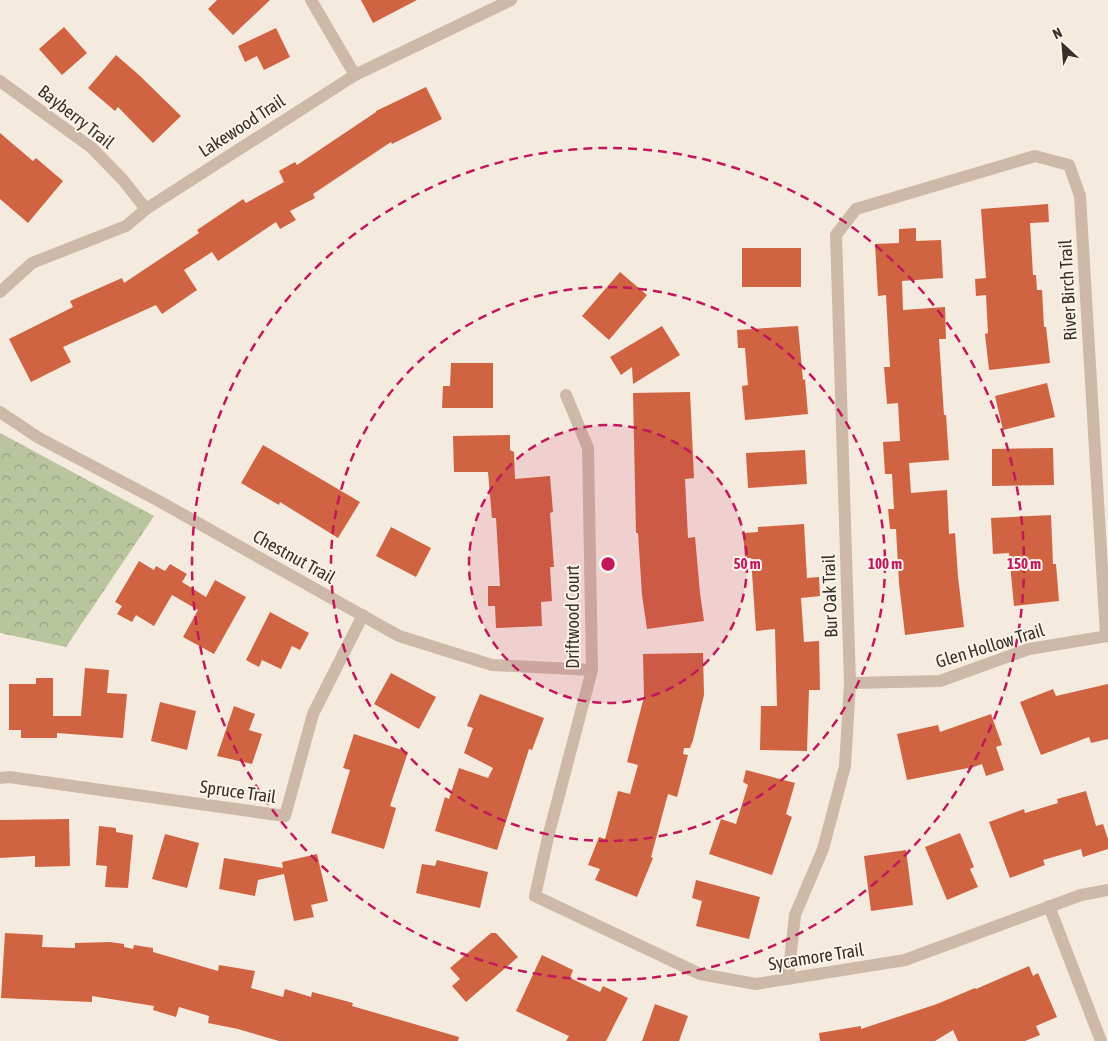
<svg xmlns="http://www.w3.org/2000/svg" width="1108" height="1041" font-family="'Asap Condensed',sans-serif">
  <defs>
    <pattern id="park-crowns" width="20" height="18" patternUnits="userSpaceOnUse" patternTransform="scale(1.25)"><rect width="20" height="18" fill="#b8c59d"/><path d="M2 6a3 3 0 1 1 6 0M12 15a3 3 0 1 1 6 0" fill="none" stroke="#97a080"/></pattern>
  </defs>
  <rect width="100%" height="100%" fill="#f5eade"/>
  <polygon fill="url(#park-crowns)" points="0,433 154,516 66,647 0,633"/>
  <g fill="#cf6342">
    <polygon points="217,0 270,0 233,35 208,9"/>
    <polygon points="361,0 417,0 373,23"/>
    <polygon points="64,27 87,53 62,75 39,49"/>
    <polygon points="276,28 290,57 264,70 257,56 245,62 238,46"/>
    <polygon points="116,55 139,75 181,116 153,143 118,107 115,111 88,88"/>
    <polygon points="426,87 442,119 392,144 391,142 313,194 315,198 290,211 296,220 280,229 276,222 218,261 212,252 184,270 197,290 162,314 156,305 63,347 71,362 31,382 9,339 73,307 70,301 122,278 124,283 199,233 197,230 243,199 246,203 284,182 279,171 295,162 297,165 376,112 376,111"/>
    <polygon points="0,133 33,161 36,158 63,181 28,223 0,199"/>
    <polygon points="1048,204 1049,222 1030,223 1033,275 1036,275 1037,290 1042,290 1044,327 1046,327 1050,363 989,370 985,334 988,333 986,295 976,296 975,279 986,278 981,209"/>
    <polygon points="916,228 916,241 941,240 943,278 902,281 903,310 945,307 946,339 939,339 944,415 946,415 949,460 909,463 911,493 947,490 949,534 955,533 958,577 964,627 905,635 899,583 896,529 890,529 888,509 894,509 892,474 885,474 883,442 900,441 898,403 887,404 884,367 890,367 886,295 878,296 875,244 899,243 899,229"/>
    <rect x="742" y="248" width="59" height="39"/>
    <polygon points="620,272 647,295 609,340 582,316"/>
    <polygon points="662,326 680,355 633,384 632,367 621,375 610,357"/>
    <polygon points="798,326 803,380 805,379 808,414 745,420 742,386 748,385 745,348 738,348 737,330"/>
    <polygon points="451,363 493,363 493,408 442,408 443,386 450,386"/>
    <polygon points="1047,383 1055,417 1003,430 995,396"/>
    <polygon points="690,392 694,478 685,479 688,538 695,537 700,593 704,621 647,629 642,595 638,533 636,533 633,393"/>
    <polygon points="510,435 510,450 514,452 515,479 550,476 553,512 550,513 554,567 550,567 552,601 541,602 542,626 496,628 495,606 488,606 488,586 500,586 496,518 492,518 488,472 454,472 453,436"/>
    <polygon points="263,445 360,502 338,538 280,502 279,505 241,483"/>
    <polygon points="1053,448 1054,485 992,486 992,449"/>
    <polygon points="805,450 807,484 748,488 746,453"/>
    <polygon points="1051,515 1053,564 1056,564 1059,601 1014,606 1009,553 993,554 991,518"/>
    <polygon points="804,524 807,578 819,577 820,596 801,598 804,642 819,641 820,690 809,690 807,751 760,750 761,706 777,706 775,629 756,631 751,558 745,558 743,533 758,532 758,527"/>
    <polygon points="391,527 431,548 416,577 376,556"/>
    <polygon points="139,561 154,570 156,566 165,571 170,564 187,574 182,582 206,597 215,580 246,597 214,654 183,637 198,610 172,595 154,626 136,615 132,622 117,614 122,606 115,602"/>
    <polygon points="270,612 309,633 300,650 292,646 281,669 262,660 259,667 246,660"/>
    <polygon points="703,653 704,695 693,740 690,748 684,748 683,754 688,755 677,797 668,794 651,857 653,858 637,897 595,880 600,869 588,865 599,837 605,839 618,791 630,794 638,765 627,762 644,697 643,654"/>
    <polygon points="85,668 109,670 107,693 127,694 123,738 57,733 57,738 21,738 21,730 9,730 9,684 36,684 36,678 53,678 53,716 81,716"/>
    <polygon points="391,673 436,697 419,729 374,704"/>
    <polygon points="1108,684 1108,739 1091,743 1089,737 1041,755 1020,702 1053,689 1056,696"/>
    <polygon points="480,694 544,718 532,750 529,749 497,850 435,831 445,797 449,799 459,768 488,778 493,768 464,753 473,728 467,726"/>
    <polygon points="160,702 196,711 187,750 151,741"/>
    <polygon points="234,706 255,714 249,730 262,734 252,764 217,756"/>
    <polygon points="991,714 1002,745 996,747 1004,770 986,776 982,764 968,769 968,768 907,780 897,734 938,725 940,732"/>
    <polygon points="354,734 408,752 390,806 396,808 384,849 331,833 350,770 343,768"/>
    <polygon points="746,770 795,783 786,814 792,817 772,875 709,854 721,819 736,824 748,785 743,782"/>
    <polygon points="1086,791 1096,826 1103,824 1108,839 1108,849 1083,857 1081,849 1043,860 1045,865 1010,878 989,822 1024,809 1025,813 1058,803 1057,799"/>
    <polygon points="69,819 70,866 35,867 35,856 0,858 0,820"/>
    <polygon points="99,826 116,828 116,832 133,835 128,888 105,887 107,866 96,865"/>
    <polygon points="960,833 974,867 970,869 978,887 947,900 925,847"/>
    <polygon points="165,834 199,843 187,888 152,879"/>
    <polygon points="906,850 913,905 871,911 864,856"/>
    <polygon points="317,854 328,901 311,905 314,917 294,921 284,874 258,880 255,896 219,889 224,858 283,868 282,862"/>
    <polygon points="437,860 488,872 480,908 416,893 422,864 435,866"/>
    <polygon points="696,880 760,897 749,939 696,926 702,901 692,898"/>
    <polygon points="5,933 43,935 42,947 75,948 75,943 110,942 124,944 124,947 133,949 134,945 153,948 153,952 218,971 219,965 255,971 251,988 283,997 285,989 311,997 312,992 353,1003 352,1006 459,1037 458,1041 279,1041 238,1029 208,1023 209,1016 179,1007 176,1017 153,1010 154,1006 92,996 92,1002 1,998"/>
    <polygon points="491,933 496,933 518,957 466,1002 452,986 460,979 450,968"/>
    <polygon points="542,955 573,970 570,978 600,992 603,986 628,998 606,1041 566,1041 569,1036 516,1011"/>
    <polygon points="1029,966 1033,976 1038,973 1057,1017 1036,1026 1040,1035 1025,1041 958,1041 953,1030 935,1041 820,1041 819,1033 861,1026 861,1029 937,1004 975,988 976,989"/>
    <polygon points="655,1004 688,1016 679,1041 642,1041"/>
  </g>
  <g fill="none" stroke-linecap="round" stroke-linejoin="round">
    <g stroke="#ceb9a9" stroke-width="12">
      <polyline points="311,0 355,75"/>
      <polyline points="0,81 92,148 123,180 146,209"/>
      <polyline points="0,292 32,263 126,226 146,209 355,75 511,0"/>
      <polyline points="566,395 588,448 592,670 549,833 535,896 700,974 756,984 905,960 1081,895 1108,890"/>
      <polyline points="0,412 39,438 157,500 399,636 492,665 592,670"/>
      <polyline points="850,683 940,681 1029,649 1108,636"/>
      <polyline points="0,778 9,777 285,816 313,714 363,615"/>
      <polyline points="1049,906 1101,1041"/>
      <polyline points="788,979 795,915 823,849 845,766 850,683 836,235 856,209 1035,156 1069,165 1080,196 1106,636"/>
    </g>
  </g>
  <circle cx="608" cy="564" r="139" fill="#c2185b" fill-opacity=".12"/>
  <g fill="none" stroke="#c2185b" stroke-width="2.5" stroke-dasharray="9 6">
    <circle cx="608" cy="564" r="139"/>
    <circle cx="608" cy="564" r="277"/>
    <circle cx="608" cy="564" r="416"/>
  </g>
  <g text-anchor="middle" stroke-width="4" stroke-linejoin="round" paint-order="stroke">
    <g font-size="18" fill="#3b2f29" stroke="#fbf4eb">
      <text transform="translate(76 117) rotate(38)" y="6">Bayberry Trail</text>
      <text transform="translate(242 126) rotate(-33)" y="6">Lakewood Trail</text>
      <text transform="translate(1068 290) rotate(-93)" y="6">River Birch Trail</text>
      <text transform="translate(294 557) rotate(29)" y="6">Chestnut Trail</text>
      <text transform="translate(830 596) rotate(-92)" y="6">Bur Oak Trail</text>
      <text transform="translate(573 617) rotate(-90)" y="6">Driftwood Court</text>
      <text transform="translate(990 646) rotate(-17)" y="6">Glen Hollow Trail</text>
      <text transform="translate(238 792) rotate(8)" y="6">Spruce Trail</text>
      <text transform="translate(816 957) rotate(-9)" y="6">Sycamore Trail</text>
    </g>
  </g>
  <circle cx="608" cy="564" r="8" fill="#c2185b" stroke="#fbf4eb" stroke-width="2.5"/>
  <g font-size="15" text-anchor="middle" font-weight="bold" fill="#c2185b" stroke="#fbf4eb" stroke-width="4" stroke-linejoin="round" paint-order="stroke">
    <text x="747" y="569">50 m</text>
    <text x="885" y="569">100 m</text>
    <text x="1024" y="569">150 m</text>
  </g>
  <g transform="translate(1063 45) rotate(334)" stroke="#fbf4eb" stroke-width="4" paint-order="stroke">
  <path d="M0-4L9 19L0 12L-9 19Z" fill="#3b2f29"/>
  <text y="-8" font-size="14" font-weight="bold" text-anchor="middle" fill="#3b2f29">N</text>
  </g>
</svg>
